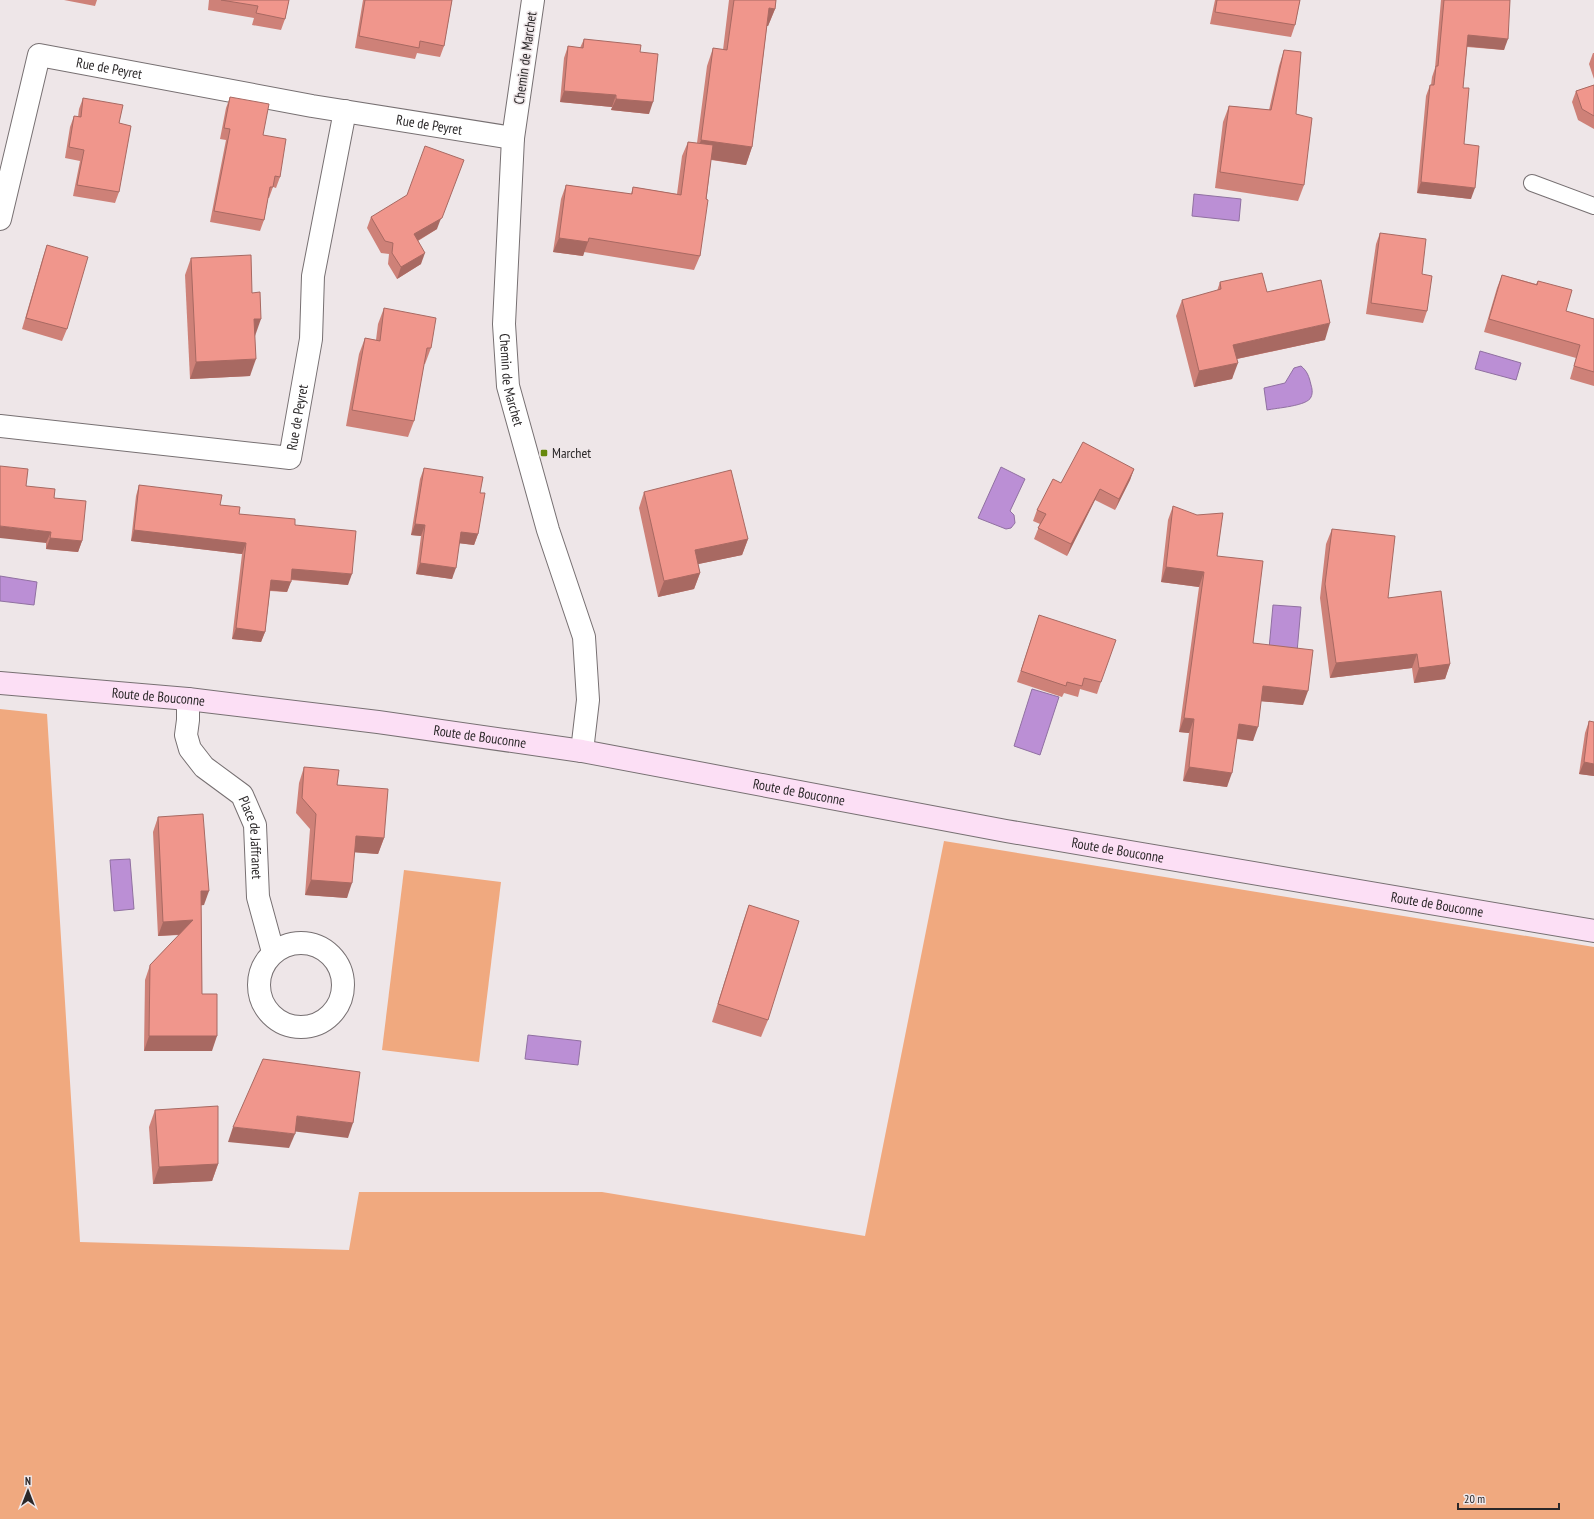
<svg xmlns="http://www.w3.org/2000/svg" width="1594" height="1519" font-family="'PT Sans Narrow',sans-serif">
  <rect width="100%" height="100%" fill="#eee6e8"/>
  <g fill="#f0a97f">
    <polygon points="0,709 47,714 80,1242 349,1250 359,1192 602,1192 865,1236 944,841 1594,947 1594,1519 0,1519"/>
    <polygon points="404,870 501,882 479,1062 382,1050"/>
  </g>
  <g fill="#bb8fd5" stroke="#9070a1">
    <polygon points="1194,194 1241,199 1239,221 1192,216"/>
    <polygon points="1480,351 1521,363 1516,380 1475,369"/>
    <path d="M1301 366C1307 371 1309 376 1311 385 1312 388 1313 393 1311 397 1308 406 1276 408 1267 410L1264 388 1285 383 1294 368Z"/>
    <polygon points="1001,467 1025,479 1010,511 1014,515 1015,523 1011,528 1006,529 978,518"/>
    <polygon points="0,576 37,582 34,605 0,601"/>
    <polygon points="1273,605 1301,607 1297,652 1269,649"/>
    <polygon points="1032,689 1059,697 1040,755 1014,746"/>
    <polygon points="130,859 134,909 114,911 110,860"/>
    <polygon points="528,1035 581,1041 578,1065 525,1059"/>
  </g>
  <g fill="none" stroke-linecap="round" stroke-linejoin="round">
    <defs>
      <polyline id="lane" points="1532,183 1594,206"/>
      <g id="street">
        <path id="s1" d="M533 0 513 138 504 324 508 386 548 530 584 637 588 700 582 751"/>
        <path id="s2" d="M0 219 39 55 312 106 513 138"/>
        <path id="s3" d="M0 426 290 458 311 339 313 276 345 111"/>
        <path id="s4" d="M188 699V720L186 735 190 749 204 767 242 795 255 825 258 897 273 952"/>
        <circle cx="301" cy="985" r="42"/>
      </g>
      <g id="secondary">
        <path id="s5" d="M0 683 188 699 378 722 582 751 1006 831 1594 931"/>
      </g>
    </defs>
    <use href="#lane" stroke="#777072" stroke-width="18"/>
    <use href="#street" stroke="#777072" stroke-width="24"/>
    <use href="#secondary" stroke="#777072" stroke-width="24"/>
    <use href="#lane" stroke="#fff" stroke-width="16"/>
    <use href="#street" stroke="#fff" stroke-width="22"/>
    <use href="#secondary" stroke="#fcdff5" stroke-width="22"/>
  </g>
  <g fill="#ce8178">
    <polygon points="64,0 97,0 95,6"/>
    <polygon points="209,0 289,0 285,19 281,30 252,25 254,18 208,10"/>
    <polygon points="363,0 452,0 444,46 440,57 417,53 415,59 355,48"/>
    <polygon points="729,0 776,0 775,9 768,26 767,26 752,147 746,165 711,160 700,256 694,270 584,252 583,256 553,252 561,199 566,185 631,194 633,187 677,194 682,156 688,142 697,143 707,66 713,48 723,50"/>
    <polygon points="1215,0 1300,0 1295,25 1291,37 1210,24"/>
    <polygon points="1441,0 1510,0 1504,50 1467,47 1463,88 1464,144 1471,199 1417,193 1426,96 1430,85 1431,85 1432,77 1435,68"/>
    <polygon points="584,39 640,52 649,114 611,110 612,107 560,102 564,58 568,46 580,48"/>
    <polygon points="1284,50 1296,114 1304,185 1298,201 1215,188 1223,122 1229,106 1269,110 1279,66"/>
    <polygon points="1593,53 1594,53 1594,79 1589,64"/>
    <polygon points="1594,85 1594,129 1578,120 1572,102 1576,91"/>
    <polygon points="230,97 263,135 280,177 276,188 273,187 269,198 268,198 264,220 260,231 210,222 226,140 220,139 226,108"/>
    <polygon points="83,98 119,123 119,192 115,203 73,196 80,161 65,158 70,127 74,116 78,117 79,109"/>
    <polygon points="371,217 437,229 418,241 421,264 397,279 388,264 389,254 381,253 367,228"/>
    <polygon points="1380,233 1422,274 1427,311 1423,323 1366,314 1376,244"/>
    <polygon points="47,245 67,329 62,341 22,329 43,257"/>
    <polygon points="191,258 252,293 255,336 250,376 190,379 185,275"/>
    <polygon points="1502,275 1536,284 1538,281 1566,311 1594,319 1594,386 1570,379 1576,358 1484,332 1497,288"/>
    <polygon points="1220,282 1267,292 1325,340 1237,359 1232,379 1194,387 1176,316 1182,300 1217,291"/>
    <polygon points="384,308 431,348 425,364 424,364 414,421 408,437 346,426 359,354 365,338 376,340 378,324"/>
    <polygon points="424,468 480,493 478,534 474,545 459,543 452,579 416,574 421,536 411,535 420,479"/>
    <polygon points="1134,469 1130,480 1115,510 1095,500 1067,556 1034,539 1040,524 1033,521 1037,510 1061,483"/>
    <polygon points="139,485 220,505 239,514 295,525 348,585 291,580 287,592 270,591 265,632 261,642 232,639 242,554 131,541 136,496"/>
    <polygon points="26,486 54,498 82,541 78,552 46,549 46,543"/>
    <polygon points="644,492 748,539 742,555 698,564 700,573 694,589 658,597 639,508"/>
    <polygon points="1173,506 1217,556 1253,643 1303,705 1261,701 1253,741 1237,739 1227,787 1183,781 1189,733 1179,732 1199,587 1161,582 1168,520"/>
    <polygon points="1332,529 1388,598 1450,664 1445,679 1414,683 1412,668 1330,678 1320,598 1326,544"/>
    <polygon points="1039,615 1101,682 1097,694 1080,689 1078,697 1064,693 1062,697 1017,682"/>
    <polygon points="1589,721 1594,776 1579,774 1585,733"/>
    <polygon points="304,767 337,785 384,838 378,854 355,852 347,898 305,895 310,829 296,813 299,783"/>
    <polygon points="158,817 204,905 201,905 202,994 212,1051 144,1051 145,980 150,965 179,935 158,936 153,832"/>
    <polygon points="749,905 768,1020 761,1037 712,1022 743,922"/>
    <polygon points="155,1110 218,1164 212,1181 153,1184 149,1127"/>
  </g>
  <g fill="#a86962">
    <polygon points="769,8 775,9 768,26 763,26"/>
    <polygon points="1468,35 1508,39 1504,50 1464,46"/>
    <polygon points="564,91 616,95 612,107 560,102"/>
    <polygon points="616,99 653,102 649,114 611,110"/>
    <polygon points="701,140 752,147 746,165 695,157"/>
    <polygon points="459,171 437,229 410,245 414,234"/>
    <polygon points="1421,182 1475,188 1471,199 1417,193"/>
    <polygon points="559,238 588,242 583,256 553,252"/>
    <polygon points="425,253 421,264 397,279 401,267"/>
    <polygon points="254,319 261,319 255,336 248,336"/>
    <polygon points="1330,323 1325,340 1227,361 1233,345"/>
    <polygon points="256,359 250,376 190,379 196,362"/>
    <polygon points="1238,363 1232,379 1194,387 1199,371"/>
    <polygon points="1134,469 1130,480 1115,510 1119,499"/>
    <polygon points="1100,489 1095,500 1067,556 1071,544"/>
    <polygon points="415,524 425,525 421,536 411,535"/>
    <polygon points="0,526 51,532 46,543 0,538"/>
    <polygon points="134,530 246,543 242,554 131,541"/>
    <polygon points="461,532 478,534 474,545 457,543"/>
    <polygon points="50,538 82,541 78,552 46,549"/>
    <polygon points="748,539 742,555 689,566 695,550"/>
    <polygon points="420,563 456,568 452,579 416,574"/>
    <polygon points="1166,567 1204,572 1199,587 1161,582"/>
    <polygon points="292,569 352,574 348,585 288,579"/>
    <polygon points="700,573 694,589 658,597 664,581"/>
    <polygon points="271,580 291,582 287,592 267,590"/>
    <polygon points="236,628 265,632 261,642 232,639"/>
    <polygon points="1417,654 1412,668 1330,678 1336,663"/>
    <polygon points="1450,664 1445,679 1414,683 1419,668"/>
    <polygon points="1263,686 1308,691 1303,705 1258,701"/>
    <polygon points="1184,718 1194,719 1189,733 1179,732"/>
    <polygon points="1239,724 1258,727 1253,741 1234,738"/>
    <polygon points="1584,762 1594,764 1594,776 1579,774"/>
    <polygon points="1189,767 1232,773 1227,787 1183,781"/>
    <polygon points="356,836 384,838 378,854 350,852"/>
    <polygon points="311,880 352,883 347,898 305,895"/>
    <polygon points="201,891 209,891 204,905 196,906"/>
    <polygon points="193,920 188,934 158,936 163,922"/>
    <polygon points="149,1036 217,1036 212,1051 144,1051"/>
    <polygon points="297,1116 353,1123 348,1138 291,1131"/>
    <polygon points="233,1127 295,1134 289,1148 228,1142"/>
    <polygon points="218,1164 212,1181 153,1184 159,1167"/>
  </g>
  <g fill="#f0968c" stroke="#a86962">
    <polygon points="221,0 289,0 285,19 256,13 258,6"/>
    <polygon points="365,0 452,0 444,46 420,41 419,48 359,36"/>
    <polygon points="734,0 776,0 775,9 769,8 752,147 701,140 713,48 727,50"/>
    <polygon points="1217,0 1300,0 1295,25 1215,12"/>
    <polygon points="1444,0 1510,0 1508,39 1468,35 1463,88 1469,88 1464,144 1479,146 1475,188 1421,182 1430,85 1434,85 1436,66 1438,66"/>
    <polygon points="584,39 641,45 640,52 658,54 653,102 616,99 616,95 564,91 568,46 583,48"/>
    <polygon points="1284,50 1301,52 1296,114 1312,118 1304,185 1220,172 1229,106 1271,110"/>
    <polygon points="1594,85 1594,116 1582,109 1576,91"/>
    <polygon points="230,97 269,104 263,135 286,139 280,177 275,176 273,187 270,187 264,220 214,211 230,129 224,128"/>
    <polygon points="83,98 123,105 119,123 131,126 119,192 77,185 84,150 69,147 74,116 81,117"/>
    <polygon points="688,142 713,145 706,199 708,200 700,256 589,238 588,242 559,238 566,185 632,194 633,187 681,195"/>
    <polygon points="425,146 464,160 442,218 414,234 425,253 401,267 392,253 393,243 385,241 371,217 407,195"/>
    <polygon points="1380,233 1426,239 1422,274 1432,276 1427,311 1371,303"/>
    <polygon points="47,245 88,257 67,329 26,318"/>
    <polygon points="251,255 252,293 260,292 261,319 254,319 256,359 196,362 191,258"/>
    <polygon points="1262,273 1267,292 1321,280 1330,323 1233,345 1238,363 1199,371 1182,300 1221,289 1220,282"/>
    <polygon points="1502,275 1537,285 1538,281 1572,290 1566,311 1594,319 1594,372 1574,366 1580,345 1489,319"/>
    <polygon points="384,308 436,318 431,348 427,348 414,421 352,410 365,338 380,341"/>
    <polygon points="1083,442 1134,469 1119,499 1100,489 1071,544 1038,528 1046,514 1037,510 1053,479 1061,483"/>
    <polygon points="0,466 28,469 26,486 55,489 54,498 86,501 82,541 50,538 51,532 0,526"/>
    <polygon points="424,468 483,477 480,493 485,493 478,534 461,532 456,568 420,563 425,525 415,524"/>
    <polygon points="731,470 748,539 695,550 700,573 664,581 644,492"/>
    <polygon points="139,485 222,495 220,505 240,507 239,514 295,519 295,525 356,531 352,574 292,569 291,582 271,580 265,632 236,628 246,543 134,530"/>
    <polygon points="1173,506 1197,515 1223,513 1217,556 1263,561 1253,643 1313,650 1308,691 1263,686 1258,727 1239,724 1232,773 1189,767 1194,719 1184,718 1204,572 1166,567"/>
    <polygon points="1332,529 1395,536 1388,598 1441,591 1450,664 1419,668 1417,654 1336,663 1325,584"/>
    <polygon points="1039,615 1116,640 1101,682 1084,678 1082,686 1067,682 1066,686 1021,671"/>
    <polygon points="1589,721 1594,722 1594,764 1584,762"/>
    <polygon points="304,767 339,770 337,785 388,789 384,838 356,836 352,883 311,880 316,814 302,798"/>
    <polygon points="203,814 209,891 201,891 202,994 217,994 217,1036 149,1036 150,965 193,920 163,922 158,817"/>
    <polygon points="749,905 799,921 768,1020 718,1004"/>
    <polygon points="263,1059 360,1072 353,1123 297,1116 295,1134 233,1127"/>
    <polygon points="218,1106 218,1164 159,1167 155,1110"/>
  </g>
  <rect fill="#67890d" stroke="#eee6e8" stroke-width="1.5" x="540" y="449" width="8" height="8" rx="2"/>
  <g text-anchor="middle" stroke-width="3" stroke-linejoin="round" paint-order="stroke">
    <g font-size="14" fill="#2b2829" stroke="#eee6e8">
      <text transform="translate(525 58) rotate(-82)" y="5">Chemin de Marchet</text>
      <text dy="5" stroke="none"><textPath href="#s2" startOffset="240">Rue de Peyret</textPath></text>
      <text dy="5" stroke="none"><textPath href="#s2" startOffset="565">Rue de Peyret</textPath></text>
      <text dy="5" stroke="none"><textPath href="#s1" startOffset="382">Chemin de Marchet</textPath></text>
      <text dy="5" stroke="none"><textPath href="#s3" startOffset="333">Rue de Peyret</textPath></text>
      <text dy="5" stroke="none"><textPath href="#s5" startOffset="159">Route de Bouconne</textPath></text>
      <text dy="5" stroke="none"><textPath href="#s5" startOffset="483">Route de Bouconne</textPath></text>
      <text dy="5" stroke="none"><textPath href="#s5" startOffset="807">Route de Bouconne</textPath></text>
      <text dy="5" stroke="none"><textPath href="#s4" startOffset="165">Place de Jaffranet</textPath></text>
      <text dy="5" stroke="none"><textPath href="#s5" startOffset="1131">Route de Bouconne</textPath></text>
      <text dy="5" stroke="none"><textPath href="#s5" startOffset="1455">Route de Bouconne</textPath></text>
    </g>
    <g font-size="14" fill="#2b2829" stroke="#eee6e8" text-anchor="start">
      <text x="552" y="458">Marchet</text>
    </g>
  </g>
  <g transform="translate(28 1491)" stroke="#eee6e8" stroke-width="3" paint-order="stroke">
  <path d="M0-3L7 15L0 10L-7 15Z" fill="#2b2829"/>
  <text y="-6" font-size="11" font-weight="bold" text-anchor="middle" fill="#2b2829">N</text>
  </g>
  <path d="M1458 1503v6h101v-6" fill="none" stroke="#2b2829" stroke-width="2"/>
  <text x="1464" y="1503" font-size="12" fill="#2b2829" stroke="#eee6e8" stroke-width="3" paint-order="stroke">20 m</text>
</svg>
